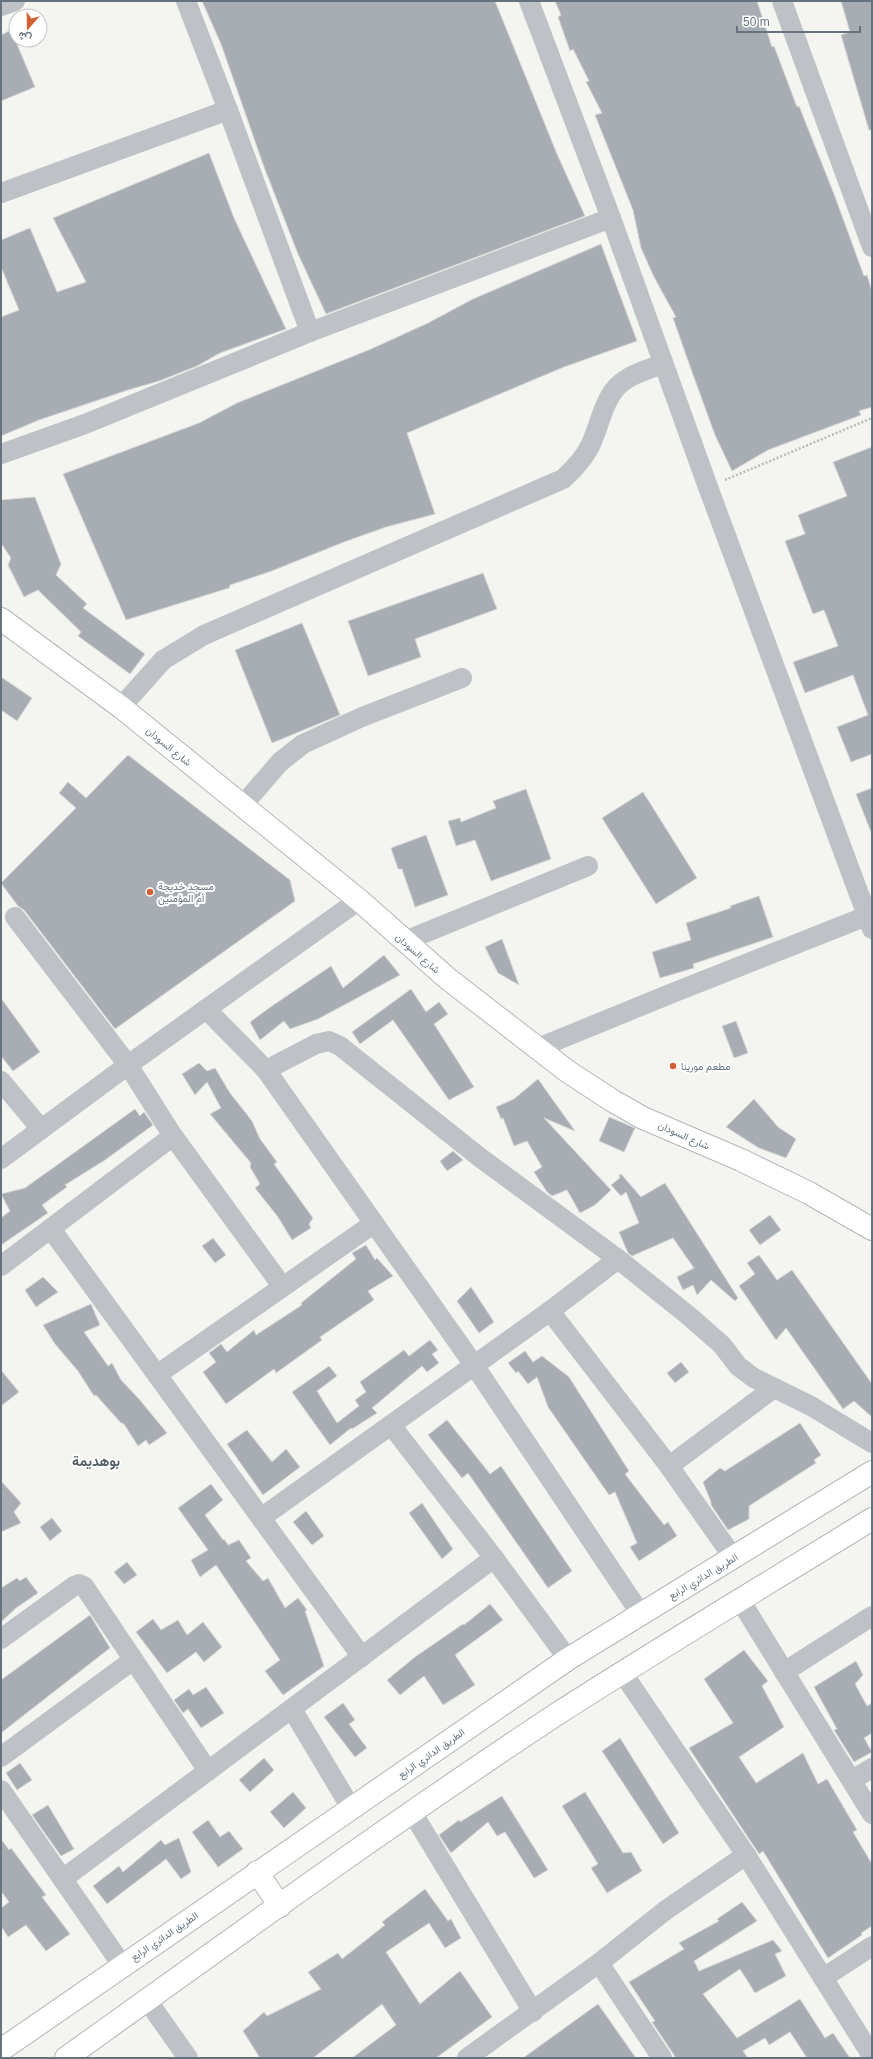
<svg xmlns="http://www.w3.org/2000/svg" width="873" height="2059" font-family="Helvetica,Vazirmatn,sans-serif">
  <rect width="100%" height="100%" fill="#f4f5f1"/>
  <g fill="#a7adb3" stroke="#d6d6d4">
    <polygon points="202,1 495,1 557,154 585,216 326,314 298,254 264,167 221,44"/>
    <polygon points="555,1 757,1 772,47 774,46 797,107 799,106 834,194 864,276 867,275 872,291 872,407 859,411 861,415 768,450 732,471 715,435 692,372 673,318 676,317 654,277 641,248 633,210 595,115 602,113 586,82 589,81 573,49 570,51 558,17 561,15"/>
    <polygon points="841,1 872,1 872,130 869,130 841,35 850,32"/>
    <polygon points="11,30 35,87 1,101 1,35"/>
    <polygon points="209,153 234,218 286,329 220,353 197,366 159,381 128,390 39,420 1,436 1,317 19,310 1,267 1,240 30,228 57,292 86,282 53,218"/>
    <polygon points="601,244 637,341 564,367 407,433 435,514 386,527 344,542 269,572 230,585 229,588 126,620 63,474 199,423 237,403 371,349 428,323 473,299"/>
    <polygon points="872,447 872,754 851,762 837,727 868,715 853,675 805,693 793,662 838,646 824,610 813,614 785,541 805,534 798,515 847,496 833,462"/>
    <polygon points="35,497 61,564 56,575 87,604 83,608 145,654 130,674 78,636 81,632 38,590 24,597 8,565 11,558 1,543 1,500"/>
    <polygon points="483,573 497,609 415,639 421,657 368,676 348,621"/>
    <polygon points="302,623 340,715 272,743 235,650"/>
    <polygon points="1,677 32,698 17,721 1,710"/>
    <polygon points="128,755 290,880 295,901 115,1029 24,910 18,906 1,883 76,808 59,793 68,782 86,798"/>
    <polygon points="872,788 872,832 871,832 856,794"/>
    <polygon points="526,789 551,859 491,881 475,840 456,846 448,821 460,818 461,822 496,808 493,801"/>
    <polygon points="643,792 697,878 656,904 602,818"/>
    <polygon points="426,835 448,895 415,907 402,869 398,869 391,848"/>
    <polygon points="759,896 773,937 693,964 694,968 660,978 652,952 691,940 686,923 731,908 730,906"/>
    <polygon points="502,939 519,985 498,973 485,947"/>
    <polygon points="384,955 400,975 318,1019 290,1029 284,1021 260,1040 250,1022 272,1006 331,966 343,988"/>
    <polygon points="411,989 426,1012 439,1002 448,1014 434,1024 474,1087 449,1100 393,1020 360,1044 352,1032"/>
    <polygon points="1,998 40,1052 13,1071 1,1056"/>
    <polygon points="736,1021 748,1053 734,1058 722,1026"/>
    <polygon points="199,1063 207,1071 215,1068 230,1093 252,1121 260,1139 277,1162 274,1164 313,1218 309,1224 311,1228 292,1240 278,1217 255,1188 260,1184 250,1167 251,1163 210,1114 221,1108 207,1082 195,1095 182,1074"/>
    <polygon points="538,1079 575,1131 544,1118 611,1190 595,1205 580,1213 567,1190 552,1196 547,1192 534,1172 542,1167 527,1141 514,1146 503,1118 501,1119 496,1107 514,1099"/>
    <polygon points="754,1099 778,1127 796,1139 786,1158 759,1148 726,1127"/>
    <polygon points="135,1109 140,1116 144,1112 153,1125 105,1160 65,1185 67,1187 42,1205 48,1213 1,1245 1,1218 10,1211 1,1194 25,1188"/>
    <polygon points="609,1117 635,1128 624,1152 599,1141"/>
    <polygon points="453,1151 463,1160 447,1171 440,1161"/>
    <polygon points="621,1174 641,1197 665,1183 738,1298 735,1301 711,1280 697,1295 693,1285 683,1290 677,1277 694,1268 673,1238 632,1256 628,1253 619,1232 639,1223 626,1192 621,1196 611,1185 620,1178 619,1175"/>
    <polygon points="770,1215 781,1230 760,1245 749,1230"/>
    <polygon points="213,1238 226,1255 215,1263 202,1246"/>
    <polygon points="366,1245 375,1260 377,1258 393,1276 368,1291 374,1300 320,1337 322,1340 276,1373 274,1369 226,1404 203,1372 216,1362 209,1353 221,1344 227,1352 254,1330 256,1335 302,1305 301,1303 356,1259 352,1253"/>
    <polygon points="759,1255 777,1280 792,1270 872,1384 872,1417 854,1401 843,1409 786,1328 776,1340 739,1286 755,1274 747,1263"/>
    <polygon points="43,1277 58,1292 36,1307 25,1290"/>
    <polygon points="471,1287 494,1322 479,1333 457,1301"/>
    <polygon points="91,1304 100,1325 84,1332 108,1366 112,1363 121,1380 139,1399 167,1433 149,1445 146,1440 138,1446 124,1424 121,1423 96,1395 94,1396 78,1371 55,1344 43,1325"/>
    <polygon points="430,1340 438,1350 432,1354 439,1363 427,1372 422,1366 372,1408 377,1413 352,1429 351,1428 330,1445 292,1392 329,1366 337,1376 317,1391 337,1423 359,1406 355,1400 366,1392 360,1382 404,1350 409,1356"/>
    <polygon points="525,1351 533,1362 542,1356 569,1377 629,1471 625,1474 664,1525 668,1522 677,1536 639,1561 630,1547 637,1543 615,1492 609,1495 548,1407 537,1377 528,1384 518,1371 516,1373 508,1363"/>
    <polygon points="681,1362 689,1372 675,1383 667,1373"/>
    <polygon points="1,1370 19,1392 1,1406"/>
    <polygon points="447,1420 490,1474 501,1466 572,1571 548,1588 468,1473 462,1478 428,1435"/>
    <polygon points="800,1423 821,1455 814,1460 816,1463 749,1506 749,1519 728,1530 711,1505 711,1502 703,1482 720,1468 725,1471"/>
    <polygon points="247,1430 272,1462 286,1449 300,1467 263,1495 227,1444"/>
    <polygon points="1,1481 21,1503 14,1512 21,1523 1,1532"/>
    <polygon points="211,1484 223,1500 205,1515 223,1540 224,1539 228,1545 239,1540 251,1558 246,1561 263,1581 268,1578 285,1608 298,1598 307,1610 305,1611 324,1666 283,1695 265,1671 280,1660 216,1565 200,1577 191,1560 208,1550 178,1508"/>
    <polygon points="422,1503 453,1549 442,1559 409,1513"/>
    <polygon points="306,1511 324,1536 312,1545 293,1522"/>
    <polygon points="52,1518 62,1531 50,1541 40,1527"/>
    <polygon points="127,1562 137,1575 124,1584 114,1572"/>
    <polygon points="26,1577 38,1593 16,1608 1,1622 1,1588 17,1578 20,1581"/>
    <polygon points="490,1604 503,1620 455,1655 475,1685 443,1705 424,1676 400,1695 387,1680 415,1657 463,1624 464,1625"/>
    <polygon points="90,1615 110,1648 1,1733 1,1680"/>
    <polygon points="153,1619 161,1630 178,1620 187,1635 203,1622 222,1647 204,1662 196,1652 167,1673 136,1632"/>
    <polygon points="744,1650 768,1681 762,1686 784,1727 739,1757 756,1783 803,1753 818,1784 827,1779 857,1830 853,1832 872,1864 872,1926 861,1933 862,1935 828,1958 763,1851 759,1854 689,1748 733,1723 704,1679"/>
    <polygon points="856,1661 863,1675 855,1684 867,1706 872,1703 872,1733 864,1738 872,1752 854,1762 834,1730 837,1729 814,1687"/>
    <polygon points="206,1687 224,1713 201,1728 188,1709 183,1713 174,1700 189,1689 193,1695"/>
    <polygon points="343,1703 355,1720 349,1724 367,1748 355,1757 324,1717"/>
    <polygon points="620,1738 679,1833 663,1844 602,1751"/>
    <polygon points="264,1758 274,1770 250,1792 239,1780"/>
    <polygon points="20,1763 32,1780 17,1790 6,1773"/>
    <polygon points="293,1792 306,1808 284,1828 270,1812"/>
    <polygon points="585,1792 623,1853 631,1852 642,1871 607,1893 591,1868 598,1864 562,1806"/>
    <polygon points="502,1796 548,1870 534,1878 505,1832 497,1836 488,1822 451,1853 439,1835 459,1820 460,1822"/>
    <polygon points="48,1805 74,1849 61,1856 32,1815"/>
    <polygon points="208,1820 220,1837 229,1831 243,1849 218,1867 192,1832"/>
    <polygon points="179,1838 191,1872 181,1879 166,1859 107,1904 93,1886 119,1866 123,1872 161,1840 165,1845"/>
    <polygon points="1,1839 9,1850 11,1848 46,1895 42,1897 70,1934 46,1951 26,1925 8,1937 1,1926 1,1908 9,1902 1,1891"/>
    <polygon points="425,1889 448,1921 451,1919 461,1938 445,1948 429,1923 386,1952 420,2004 460,1971 492,2017 436,2058 352,2058 396,2025 382,2004 313,2058 260,2058 243,2031 264,2012 267,2016 321,1989 308,1972 338,1953 342,1959 385,1925 382,1922"/>
    <polygon points="742,1902 757,1921 694,1961 699,1971 773,1940 782,1951 775,1954 786,1976 755,1993 740,1969 703,1994 737,2038 800,1999 825,2038 833,2033 850,2058 807,2058 790,2032 769,2045 765,2038 743,2051 748,2058 676,2058 652,2022 655,2021 629,1982 684,1949 679,1943 719,1921 717,1919"/>
    <polygon points="598,2004 636,2058 523,2058"/>
  </g>
  <g fill="none" stroke-linecap="round" stroke-linejoin="round">
    <defs>
      <polyline id="secondary" points="1,619 121,707 359,900 447,978 567,1071 613,1101 643,1118 741,1160 809,1193 872,1229"/>
      <g id="primary">
        <polyline points="257,1872 280,1906"/>
        <polyline points="1,2050 568,1659 872,1472"/>
        <path d="M66 2058C228 1942 390 1824 557 1714 661 1647 767 1584 872 1519"/>
      </g>
    </defs>
    <use href="#secondary" stroke="#b3b7bb" stroke-width="24"/>
    <use href="#primary" stroke="#b2b5b9" stroke-width="24"/>
    <polyline stroke="#b8babc" stroke-width="2.5" stroke-dasharray="2 2" stroke-linecap="butt" points="725,480 872,418"/>
    <g stroke="#bec1c5" stroke-width="20">
      <polyline points="186,1 228,110 310,332"/>
      <polyline points="529,1 611,218 708,487 872,929"/>
      <polyline points="782,1 872,247"/>
      <polyline points="1,6 15,1"/>
      <polyline points="1,193 228,110"/>
      <polyline points="1,454 85,424 310,332 611,218"/>
      <path d="M121 707 163 660 204 635 563 479C573 470 583 460 590 446 600 426 603 398 621 383 633 373 649 369 663 364"/>
      <polyline points="243,805 280,762 303,744 362,717 462,678"/>
      <polyline points="15,917 128,1065 173,1136 282,1286"/>
      <polyline points="405,941 588,866"/>
      <polyline points="206,1009 266,1070 474,1365 640,1613"/>
      <polyline points="538,1048 670,994 872,914"/>
      <polyline points="266,1070 316,1044 329,1041 340,1046 478,1156 618,1259 689,1316 722,1345 738,1366 754,1378 811,1406 872,1443"/>
      <polyline points="1,1081 41,1129"/>
      <polyline points="1,1159 128,1065 359,900"/>
      <polyline points="51,1229 362,1657"/>
      <polyline points="1,1266 173,1136"/>
      <polyline points="550,1311 669,1466 733,1557"/>
      <polyline points="158,1374 373,1224"/>
      <polyline points="391,1425 494,1558 568,1659"/>
      <polyline points="669,1466 774,1388"/>
      <polyline points="261,1518 550,1311 618,1259"/>
      <polyline points="740,1600 872,1814"/>
      <polyline points="1,1639 74,1586 79,1584 84,1586 208,1771"/>
      <polyline points="622,1672 746,1855 872,2056"/>
      <polyline points="784,1672 872,1616"/>
      <polyline points="292,1709 351,1808"/>
      <polyline points="1,1757 133,1660"/>
      <polyline points="852,1780 872,1768"/>
      <polyline points="1,1790 122,1965"/>
      <polyline points="412,1812 533,2012"/>
      <polyline points="64,1878 494,1558"/>
      <polyline points="599,1963 662,2058"/>
      <polyline points="823,1978 872,1946"/>
      <polyline points="147,2000 188,2058"/>
      <polyline points="467,2058 599,1963 666,1910 746,1855"/>
    </g>
    <use href="#secondary" stroke="#fff" stroke-width="22"/>
    <use href="#primary" stroke="#fff" stroke-width="22"/>
  </g>
  <g fill="#d26033" stroke="#fff" stroke-width="1.5">
    <circle cx="150" cy="892" r="4"/>
    <circle cx="673" cy="1066" r="4"/>
  </g>
  <g text-anchor="middle" stroke-width="4" stroke-linejoin="round" paint-order="stroke">
    <g font-size="10" fill="#66737f" stroke="#fff">
      <text transform="translate(169 746) rotate(39)" y="4">شارع السودان</text>
      <text transform="translate(418 953) rotate(41)" y="4">شارع السودان</text>
      <text transform="translate(684 1135) rotate(24)" y="4">شارع السودان</text>
      <text transform="translate(703 1576) rotate(-31)" y="4">الطريق الدائري الرابع</text>
      <text transform="translate(431 1753) rotate(-35)" y="4">الطريق الدائري الرابع</text>
      <text transform="translate(164 1936) rotate(-34)" y="4">الطريق الدائري الرابع</text>
    </g>
    <g font-size="10" fill="#66737f" stroke="#fff" text-anchor="start">
      <text x="158" y="890">مسجد خديجة<tspan x="158" dy="12">أم المؤمنين</tspan></text>
      <text x="681" y="1070">مطعم مورينا</text>
    </g>
    <g font-size="14" font-weight="bold" fill="#535c65" stroke="#fff">
      <text x="96" y="1466">بوهديمة</text>
    </g>
  </g>
  <rect width="873" height="2059" fill="none" stroke="#66737f" stroke-width="4"/>
  <g transform="translate(28 28) rotate(200)"><circle r="19" fill="#ffffff" stroke="#c2c7cc"/>
  <path d="M0-3L7 15L0 10L-7 15Z" fill="#d26033"/>
  <text y="-6" font-size="11" font-weight="bold" text-anchor="middle" fill="#66737f">ش</text>
  </g>
  <path d="M737 26v6h123v-6" fill="none" stroke="#66737f" stroke-width="2"/>
  <text x="743" y="26" font-size="12" fill="#66737f" stroke="#ffffff" stroke-width="3" paint-order="stroke">50 m</text>
</svg>
